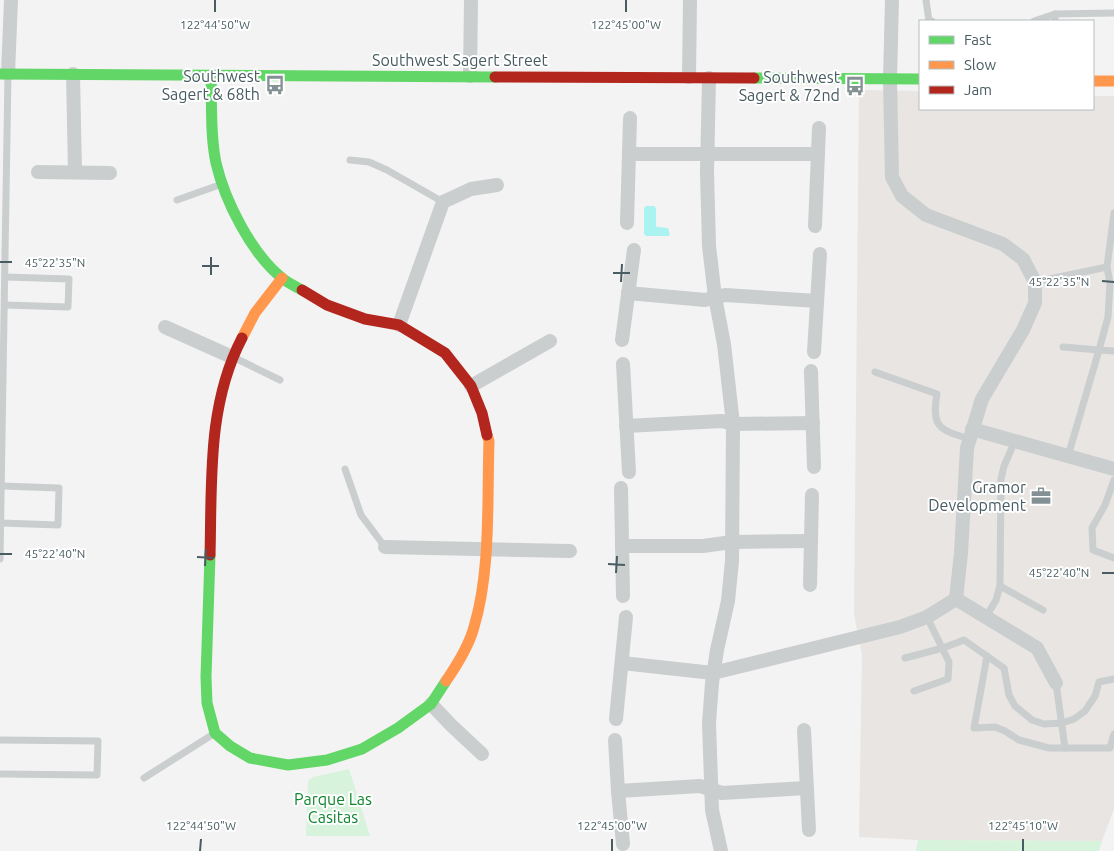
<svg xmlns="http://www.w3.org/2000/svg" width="1114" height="851" font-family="Ubuntu,sans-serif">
  <rect width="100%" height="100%" fill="#f4f3f3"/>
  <polygon fill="#e8e5e2" points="859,90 920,91 920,109 1093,109 1093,96 1114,96 1114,809 1102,841 918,840 859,837 862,655 854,614"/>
  <g fill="#d7f3db">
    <polygon points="349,769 370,836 306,836 308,781 313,777"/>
    <polygon points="918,840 1102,841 1099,851 916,851"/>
  </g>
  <polygon fill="#aaf3f0" points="646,206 654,206 656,208 656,226 657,227 668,228 670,235 668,236 646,236 644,234 644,208"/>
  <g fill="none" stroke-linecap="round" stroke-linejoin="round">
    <g stroke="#cacecf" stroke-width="7">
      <polyline points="926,0 929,21 932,21"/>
      <polyline points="1034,21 1055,14"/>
      <polyline points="1055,21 1055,14 1114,13"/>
      <polyline points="350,160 369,162 387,170 443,202"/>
      <polyline points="177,200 222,184"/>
      <polyline points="1114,213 1107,267 1110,283 1108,317 1099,350 1114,351"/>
      <polyline points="1035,282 1107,267"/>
      <polyline points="5,305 68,307 69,279 5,277"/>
      <polyline points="1063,347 1099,350 1068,456"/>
      <polyline points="233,357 280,380"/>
      <path d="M875 372 937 394C931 428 940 430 970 439"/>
      <polyline points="345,469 361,515 385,547"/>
      <polyline points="1114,480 1105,505 1092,528 1093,550 1114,558"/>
      <polyline points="1,523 58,525 59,488 2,486"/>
      <polyline points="0,559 8,74"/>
      <polyline points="1000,586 1043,610"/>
      <polyline points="986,617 996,600 1000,586 1001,479 1004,466 1015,441"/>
      <polyline points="987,656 974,728 995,727 1005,731 1019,740 1049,748 1110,748 1114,734"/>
      <polyline points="905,658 943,648 964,640 1004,668 1009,695 1015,706 1032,720 1044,724 1062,723 1074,719 1085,711 1095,696 1099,682 1114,679"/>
      <polyline points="1056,683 1065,748"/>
      <polyline points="914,691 948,679 949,662 927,617"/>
      <polyline points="0,740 98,741 97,775 0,774"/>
      <polyline points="144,778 215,733"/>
    </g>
    <g stroke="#cacecf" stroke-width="14">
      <polyline points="8,74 11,0"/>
      <polyline points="73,74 75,172"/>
      <polyline points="470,76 471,0"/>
      <polyline points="689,77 690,0"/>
      <polyline points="709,78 707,172 709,246 715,297 724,344 733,424 732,561 728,601 717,650 712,683 709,723 712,810 721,851"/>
      <polyline points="629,154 818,154"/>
      <polyline points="38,172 110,173"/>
      <polyline points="627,223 630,118"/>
      <polyline points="815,226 819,128"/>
      <polyline points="628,293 705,300 725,295 817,301"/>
      <polyline points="399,325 443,202 471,189 497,185"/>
      <polyline points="165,327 232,357"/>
      <polyline points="622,340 634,250"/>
      <polyline points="814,352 820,254"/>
      <polyline points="623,364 629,472"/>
      <polyline points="811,371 814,467"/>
      <polyline points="471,386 550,341"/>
      <polyline points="626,426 722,421 733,424 813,423"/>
      <polyline points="972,429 1114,469"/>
      <polyline points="621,488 623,596"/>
      <polyline points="622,546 703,546 732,542 811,541"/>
      <polyline points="385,547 570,551"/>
      <polyline points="810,585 812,495"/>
      <polyline points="956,599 1037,648 1056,683"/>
      <polyline points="622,663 713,673 900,627 927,617 956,599 961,553 967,448 982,399 1023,330 1035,303 1035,282 1023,259 1003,244 926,215 902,196 892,177 890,79 892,0"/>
      <polyline points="431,704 451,725 482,754"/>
      <polyline points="616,719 626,617"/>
      <polyline points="804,730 809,830"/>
      <polyline points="615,740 618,791 623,844"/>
      <polyline points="618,791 700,786 722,793 806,788"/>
    </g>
    <g stroke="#63d668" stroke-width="11">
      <polyline points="0,74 495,77"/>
      <path d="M211 75C212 104 210 135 216 163 225 201 251 253 282 278 288 283 295 286 302 290"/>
      <polyline points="754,78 920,79"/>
      <polyline points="210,555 206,677 207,703 215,733 230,746 250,758 288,765 327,760 362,749 398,728 431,704 446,681"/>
    </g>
    <g stroke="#ff974d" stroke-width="11">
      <polyline points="1093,81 1114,81"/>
      <polyline points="242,338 255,313 282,278"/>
      <path d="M446 681C457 665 469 646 474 627 491 571 487 500 489 441L487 435"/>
    </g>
    <g stroke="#b3261e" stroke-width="11">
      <polyline points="495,77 754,78"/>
      <polyline points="302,290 327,305 365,319 399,325 445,353 471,386 482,413 487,435"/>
      <path d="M210 555C212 481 207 405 242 338"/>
    </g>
  </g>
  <path fill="none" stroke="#485c61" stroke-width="2" d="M215 12V0M626 12V0M0 262H12M202 266H219M613 273H630M211 275V257M1102 281 1114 282M621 282 622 264M0 554H12M197 557 214 558M608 564 625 565M205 566 206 549M616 573 617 556M1102 573H1114M200 851 201 839M612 851V839M1023 851V839"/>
  <defs>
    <symbol id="bus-bare" viewBox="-9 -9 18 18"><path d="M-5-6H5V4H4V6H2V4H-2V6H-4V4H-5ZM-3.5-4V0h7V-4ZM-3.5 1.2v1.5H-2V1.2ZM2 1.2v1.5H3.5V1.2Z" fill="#849194" stroke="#fff" stroke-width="2.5" paint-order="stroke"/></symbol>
    <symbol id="office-bare" viewBox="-9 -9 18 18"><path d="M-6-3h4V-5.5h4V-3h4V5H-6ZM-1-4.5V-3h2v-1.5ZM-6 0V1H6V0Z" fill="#849194" stroke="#fff" stroke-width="2.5" paint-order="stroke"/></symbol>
  </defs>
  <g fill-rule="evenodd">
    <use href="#bus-bare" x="261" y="71" width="28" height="28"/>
    <use href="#bus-bare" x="841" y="72" width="28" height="28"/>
    <use href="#office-bare" x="1027" y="482" width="28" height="28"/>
  </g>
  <g text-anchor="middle" stroke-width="4" stroke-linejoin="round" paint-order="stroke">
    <g font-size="16" fill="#485c61" stroke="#fff">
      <text x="460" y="66">Southwest Sagert Street</text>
    </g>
    <g font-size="16" fill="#485c61" stroke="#fff" text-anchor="end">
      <text x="260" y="82">Southwest<tspan x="260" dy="18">Sagert &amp; 68th</tspan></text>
      <text x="840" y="83">Southwest<tspan x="840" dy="18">Sagert &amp; 72nd</tspan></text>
      <text x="1026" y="493">Gramor<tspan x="1026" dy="18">Development</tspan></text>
    </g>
    <g font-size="16" fill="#11852f" stroke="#fff">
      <text x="333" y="805">Parque Las<tspan x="333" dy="18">Casitas</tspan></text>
    </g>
  </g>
  <g font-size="12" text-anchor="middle" fill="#485c61" stroke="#fff" stroke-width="4" stroke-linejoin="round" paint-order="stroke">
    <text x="215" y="29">122°44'50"W</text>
    <text x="626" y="29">122°45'00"W</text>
    <text x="55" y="267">45°22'35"N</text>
    <text x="1059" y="286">45°22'35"N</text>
    <text x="55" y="558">45°22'40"N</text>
    <text x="1059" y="577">45°22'40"N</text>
    <text x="201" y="830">122°44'50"W</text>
    <text x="612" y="830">122°45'00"W</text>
    <text x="1023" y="830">122°45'10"W</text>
  </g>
  <rect x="919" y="20" width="175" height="90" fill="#ffffff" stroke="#b6bec0"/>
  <rect x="929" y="36" width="25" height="8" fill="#63d668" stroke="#b6bec0"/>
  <text x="964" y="45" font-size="15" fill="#485c61">Fast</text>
  <rect x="929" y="61" width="25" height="8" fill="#ff974d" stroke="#b6bec0"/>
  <text x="964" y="70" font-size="15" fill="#485c61">Slow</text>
  <rect x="929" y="86" width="25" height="8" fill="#b3261e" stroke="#b6bec0"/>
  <text x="964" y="95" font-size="15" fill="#485c61">Jam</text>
</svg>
